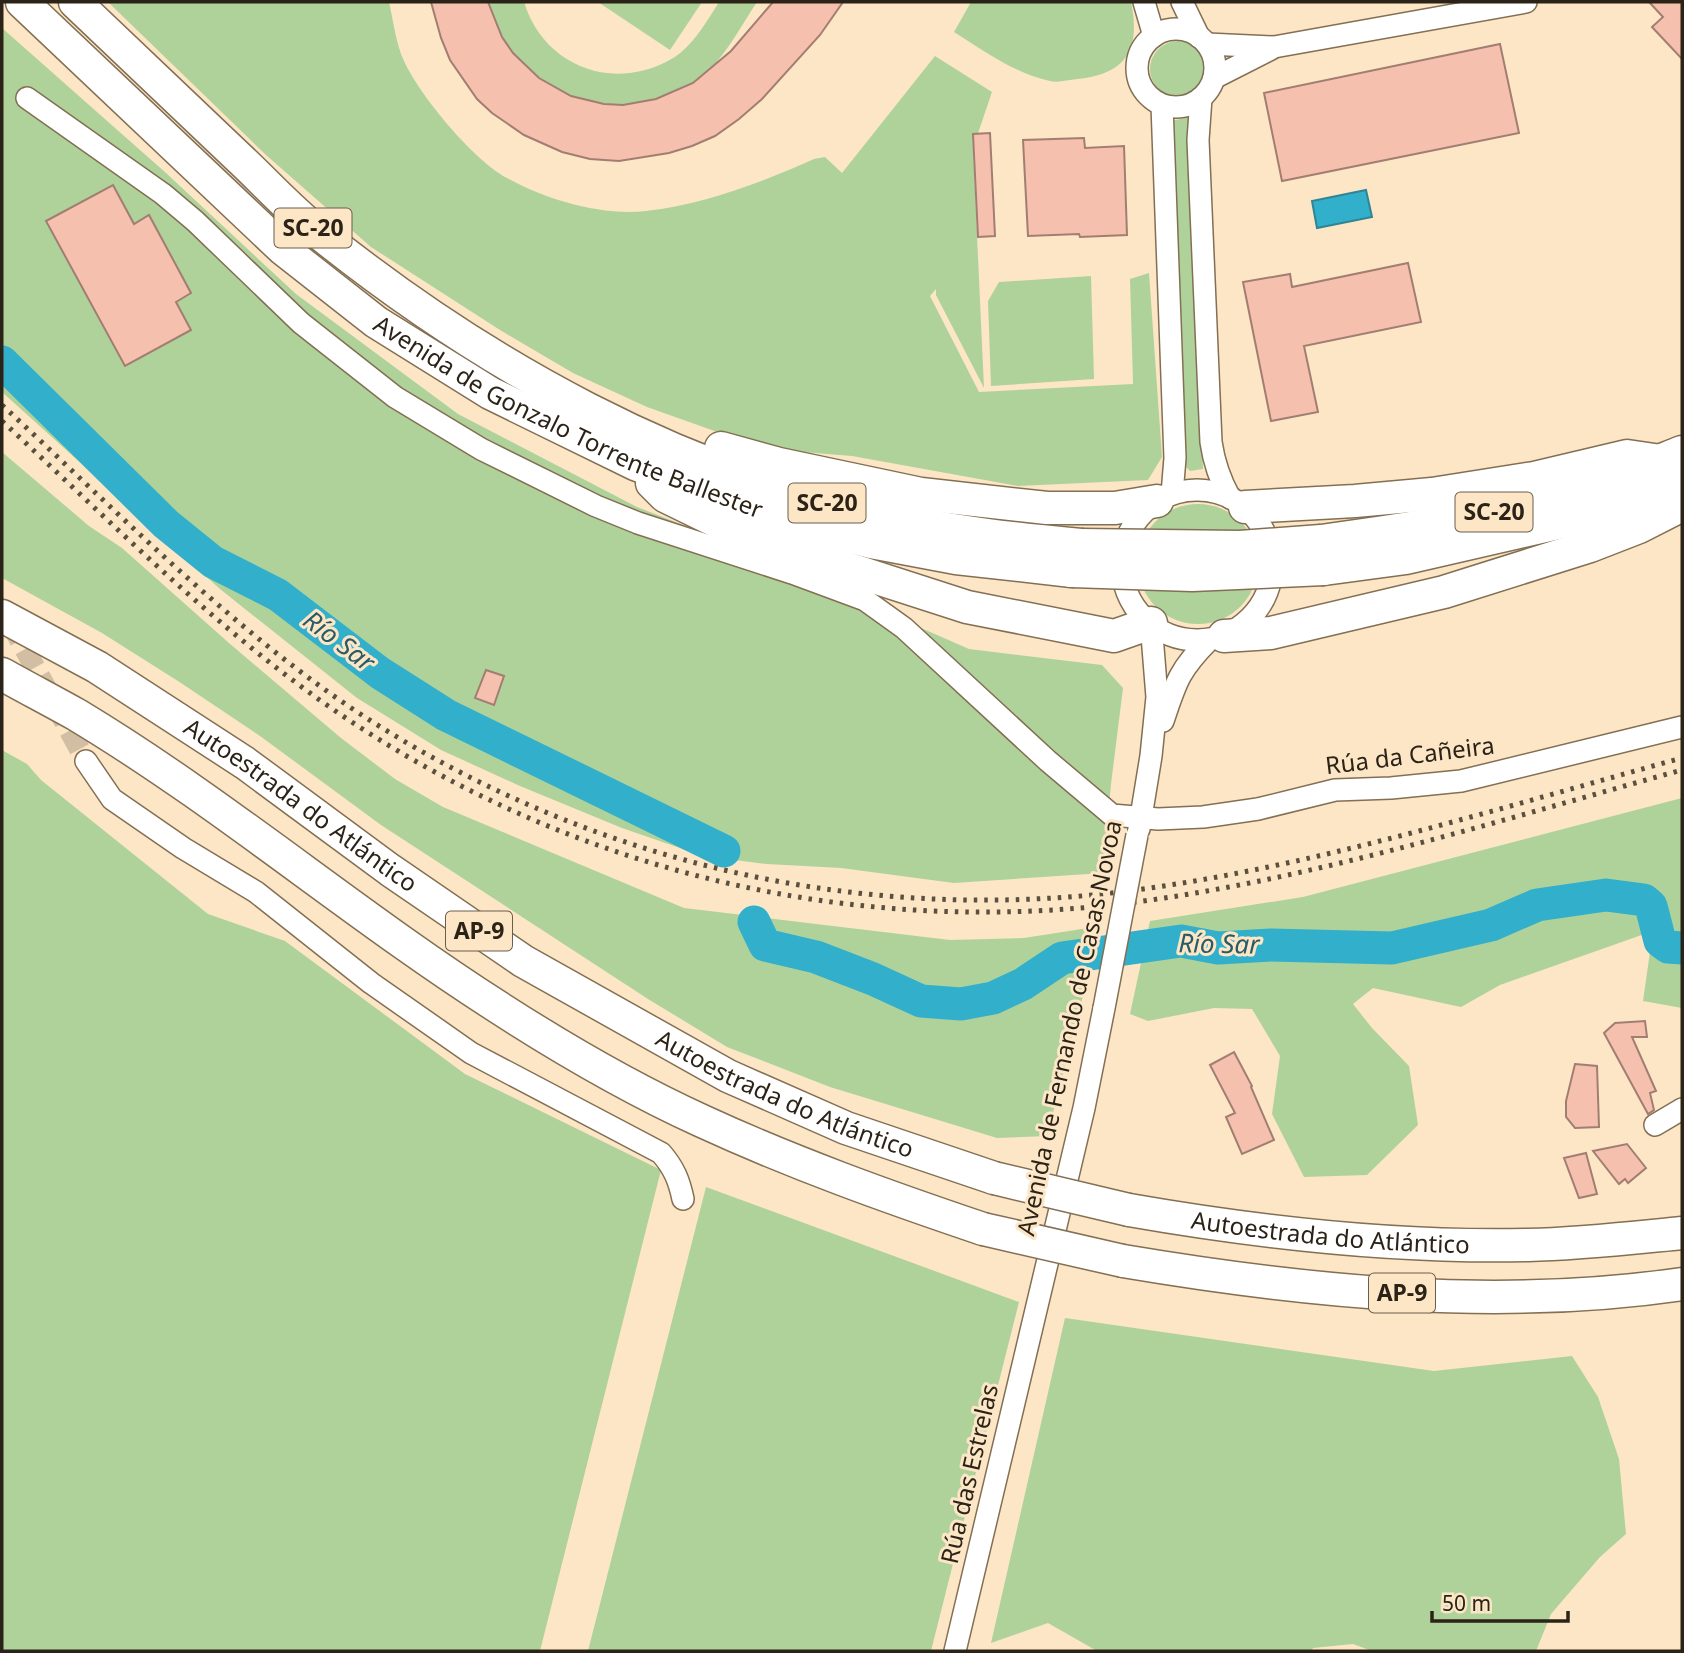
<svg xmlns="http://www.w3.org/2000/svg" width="1684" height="1653" font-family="'Noto Sans',sans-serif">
  <rect width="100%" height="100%" fill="#fce6c6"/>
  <g fill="#afd29b">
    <path d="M108 2H389C393 19 395 37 401 54 415 91 473 160 507 178 547 200 601 216 646 211 705 204 760 183 814 159L825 157 842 173 935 56 992 92 973 148 984 388 936 295V289L930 296 979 392 1133 384 1130 279 1149 273 1162 457 1148 480 1018 486 852 456 790 451 723 434 647 407 573 373 500 330 371 247 266 155Z"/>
    <path d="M489 2H524C543 64 608 91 666 62 691 50 705 24 719 2H757C737 32 719 69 687 89 623 128 530 101 500 32 496 22 490 12 489 2Z"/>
    <polygon points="598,2 702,2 670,50"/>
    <path d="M971 2H1131C1141 50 1126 74 1077 79 1068 80 1058 83 1050 81 1014 73 984 51 954 32Z"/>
    <polygon points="2,28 166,173 296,294 458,414 637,507 709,535 969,649 1102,665 1123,688 1111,784 1103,873 954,883 841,868 767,864 703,856 622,828 520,786 441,750 357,698 220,589 2,392"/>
    <circle cx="1178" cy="69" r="28"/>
    <polygon points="1190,117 1203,469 1190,471 1184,465 1171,121"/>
    <polygon points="1091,276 1094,379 991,386 988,301 999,282"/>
    <polygon points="2,452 89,526 122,548 229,643 341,738 395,779 443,807 684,908 950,940 1024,938 1101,926 1047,1136 997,1138 830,1087 727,1047 648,999 381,825 260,736 181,683 102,633 2,578"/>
    <circle cx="1198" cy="564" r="60"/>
    <polygon points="2,750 27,764 41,780 208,914 285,941 465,1074 661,1170 540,1651 2,1651"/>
    <polygon points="1682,798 1682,1008 1643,1001 1653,931 1500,985 1461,1007 1373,988 1353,1004 1372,1028 1409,1066 1418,1125 1367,1175 1304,1177 1272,1114 1280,1056 1252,1009 1214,1008 1148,1021 1130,1014 1150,921 1303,897"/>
    <polygon points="706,1187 1019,1302 931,1651 588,1651"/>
    <polygon points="1065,1318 1434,1371 1572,1356 1598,1397 1619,1459 1626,1534 1600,1557 1551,1614 1536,1651 1372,1651 1353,1644 1313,1648 1311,1651 1097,1651 1048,1623 991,1643"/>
  </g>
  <polygon fill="#32afca" stroke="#308594" stroke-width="2" points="1366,190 1372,217 1317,228 1312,201"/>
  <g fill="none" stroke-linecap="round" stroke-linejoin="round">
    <g stroke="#32afca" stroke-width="33">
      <polyline points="2,362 166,524 213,562 278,595 380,673 446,715 724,851"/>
      <polyline points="754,922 765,945 816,957 873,979 921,1001 961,1004 993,998 1023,984 1062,958 1181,941 1218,948 1271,945 1392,948 1491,925 1537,905 1606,895 1644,900 1651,906 1660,941 1668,947 1682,948"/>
    </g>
  </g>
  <g fill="#f6c0ae" stroke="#a27e72" stroke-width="2">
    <polygon points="431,2 488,2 502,37 513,53 539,78 571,96 604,104 623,105 656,99 693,83 731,51 773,2 843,2 820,35 762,99 739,119 715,136 692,146 669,153 619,161 590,159 562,152 524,135 492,113 477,99 450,60 441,38"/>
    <polygon points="1649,2 1682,2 1682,59 1652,27 1663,17"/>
    <polygon points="1500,44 1519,133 1282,181 1264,93"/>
    <polygon points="990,133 995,236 978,237 973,134"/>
    <polygon points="1084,138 1085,148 1124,146 1127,235 1080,237 1079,234 1028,236 1023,140"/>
    <polygon points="113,185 134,224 149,215 191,293 176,302 191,330 125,366 46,221"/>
    <polygon points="1408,263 1421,322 1304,346 1318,412 1271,421 1243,282 1290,274 1292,287"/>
    <polygon points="486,670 504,676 494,705 475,698"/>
    <polygon points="1645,1021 1647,1037 1632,1037 1656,1091 1650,1093 1654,1110 1648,1114 1604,1033 1615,1023"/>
    <polygon points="1234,1052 1252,1086 1251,1087 1274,1140 1242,1154 1226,1117 1235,1113 1210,1065"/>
    <polygon points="1575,1064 1597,1066 1599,1127 1575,1128 1566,1117 1566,1101"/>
    <polygon points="1627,1144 1646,1168 1628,1183 1625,1179 1619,1184 1593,1151"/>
    <polygon points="1586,1153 1597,1194 1579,1198 1564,1158"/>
  </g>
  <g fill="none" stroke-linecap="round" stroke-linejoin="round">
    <polyline stroke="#d2bfa3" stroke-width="21" stroke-dasharray="21 10" stroke-linecap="butt" points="10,622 86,761"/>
    <defs>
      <g id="minor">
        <polyline points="1144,2 1154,36"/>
        <polyline points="1182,2 1199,37"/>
        <circle cx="1176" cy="68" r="39"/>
        <polyline points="1207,44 1274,47 1526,2"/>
        <polyline points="1214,78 1271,49"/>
        <polyline points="27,98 163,194 195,221 301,323 395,397 481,449 596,506 638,523 792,573 865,600 904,628 1048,761 1112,815 1158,819 1203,817 1258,809 1335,790 1391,788 1461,781 1682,727"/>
        <path d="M1201 98 1198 140 1211 442C1214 463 1220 480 1230 498"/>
        <polyline points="1162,105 1175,458 1172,494"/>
        <circle cx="1197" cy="565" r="75"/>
        <path d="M1163 721C1176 682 1179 670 1209 640"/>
        <path d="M86 761 112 799 183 848 256 892 371 983 471 1053 661 1153C674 1168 679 1180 683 1199"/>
        <polyline points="1139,829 1151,756 1157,697 1151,623"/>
        <polyline points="1655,1125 1682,1109"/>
        <polyline points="955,1651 1084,1108 1104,1008"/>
      </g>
      <g id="highway">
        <path id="s1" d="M22 2 283 249 376 322 490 393 635 464 777 517 871 542 956 558 1072 571"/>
        <path d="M75 2C129 53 183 105 237 156 264 181 290 210 319 233 485 366 679 474 889 518 952 532 1017 539 1081 545"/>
        <polyline points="721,448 779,464 921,494 1047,508 1115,508 1157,501"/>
        <polyline points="652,483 665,496 747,536 967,607 1114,636 1151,623"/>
        <polyline points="1245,507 1355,501 1432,494 1534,478 1627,456 1661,461"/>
        <path d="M1321 541C1393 531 1465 521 1536 503 1586 491 1634 471 1682 452"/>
        <polyline points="1324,569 1406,558 1619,509 1682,482"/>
        <path id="s2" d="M2 616 97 667 245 763 390 870 523 961 728 1076 846 1128 994 1178"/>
        <polyline points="1224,636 1271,633 1444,592 1590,546 1639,527 1682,505"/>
        <path d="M2 674C27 688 52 701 77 715 223 803 354 915 498 1007 563 1049 632 1089 702 1121 793 1163 888 1197 983 1229"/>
        <path id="s3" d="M1129 1210C1261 1233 1394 1248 1528 1245 1579 1244 1631 1238 1682 1233"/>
        <path d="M1123 1261C1307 1292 1497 1311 1682 1284"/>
      </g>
    </defs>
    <use href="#minor" stroke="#836f53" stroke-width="24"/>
    <use href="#highway" stroke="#836f53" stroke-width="35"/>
    <use href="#minor" stroke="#fff" stroke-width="21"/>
    <use href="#highway" stroke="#fff" stroke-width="32"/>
    <g stroke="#5b503f" stroke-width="5" stroke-dasharray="3.5 7" stroke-linecap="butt">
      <path d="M2 405C117 511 236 634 368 719 601 868 876 928 1150 888 1331 862 1506 806 1682 758"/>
      <path d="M2 421C117 527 229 643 361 728 596 880 874 940 1151 900 1332 874 1507 818 1682 770"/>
    </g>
    <defs>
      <polyline id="minor-bridge" points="1104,1008 1137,835"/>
      <g id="highway-bridge">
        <polyline points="1081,545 1240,547 1321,541"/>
        <polyline points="1072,571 1192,575 1324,569"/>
        <polyline points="994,1178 1129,1210"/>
        <polyline points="983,1229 1123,1261"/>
      </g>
    </defs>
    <use href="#minor-bridge" stroke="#836f53" stroke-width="24" stroke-linecap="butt"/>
    <use href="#highway-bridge" stroke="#836f53" stroke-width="35" stroke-linecap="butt"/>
    <use href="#minor-bridge" stroke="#fff" stroke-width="21"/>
    <use href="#highway-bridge" stroke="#fff" stroke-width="32"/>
  </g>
  <g text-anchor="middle" stroke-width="6" stroke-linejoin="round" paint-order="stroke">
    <g fill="#fce6c6" stroke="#6a5e4c" stroke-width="2">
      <rect x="274.5" y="208.5" width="77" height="39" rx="5"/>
      <rect x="788.5" y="483.5" width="77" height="39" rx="5"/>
      <rect x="1455.5" y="492.5" width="77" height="39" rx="5"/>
      <rect x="446" y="911.5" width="66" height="39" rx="5"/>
      <rect x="1369" y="1273.5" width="66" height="39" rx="5"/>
    </g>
    <g font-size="23" font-weight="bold" fill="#2b2317">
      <text x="313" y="236">SC-20</text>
      <text x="827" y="511">SC-20</text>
      <text x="1494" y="520">SC-20</text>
      <text x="479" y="939">AP-9</text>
      <text x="1402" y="1301">AP-9</text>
    </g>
    <g font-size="24" fill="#2b2317" stroke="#fce6c6">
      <text dy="8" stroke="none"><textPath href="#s1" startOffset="693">Avenida de Gonzalo Torrente Ballester</textPath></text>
      <text transform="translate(1410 756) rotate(-7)" y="8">Rúa da Cañeira</text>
      <text dy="8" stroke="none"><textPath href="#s2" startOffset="354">Autoestrada do Atlántico</textPath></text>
      <text transform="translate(1070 1028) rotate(-78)" y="8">Avenida de Fernando de Casas Novoa</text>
      <text dy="8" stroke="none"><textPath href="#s2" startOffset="920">Autoestrada do Atlántico</textPath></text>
      <text dy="8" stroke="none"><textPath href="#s3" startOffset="203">Autoestrada do Atlántico</textPath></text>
      <text transform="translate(970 1474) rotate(-77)" y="8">Rúa das Estrelas</text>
    </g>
    <g font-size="26" font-style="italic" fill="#295b67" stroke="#fce6c6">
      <text transform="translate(339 641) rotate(37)" y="9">Río Sar</text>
      <text transform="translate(1219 944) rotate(1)" y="9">Río Sar</text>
    </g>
  </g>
  <rect width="1684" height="1653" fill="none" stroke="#2b2317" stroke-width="7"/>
  <path d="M1432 1611v10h136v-10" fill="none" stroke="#2b2317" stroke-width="3.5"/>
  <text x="1442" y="1611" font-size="21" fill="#2b2317" stroke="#fce6c6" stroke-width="5" paint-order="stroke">50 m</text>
</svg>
